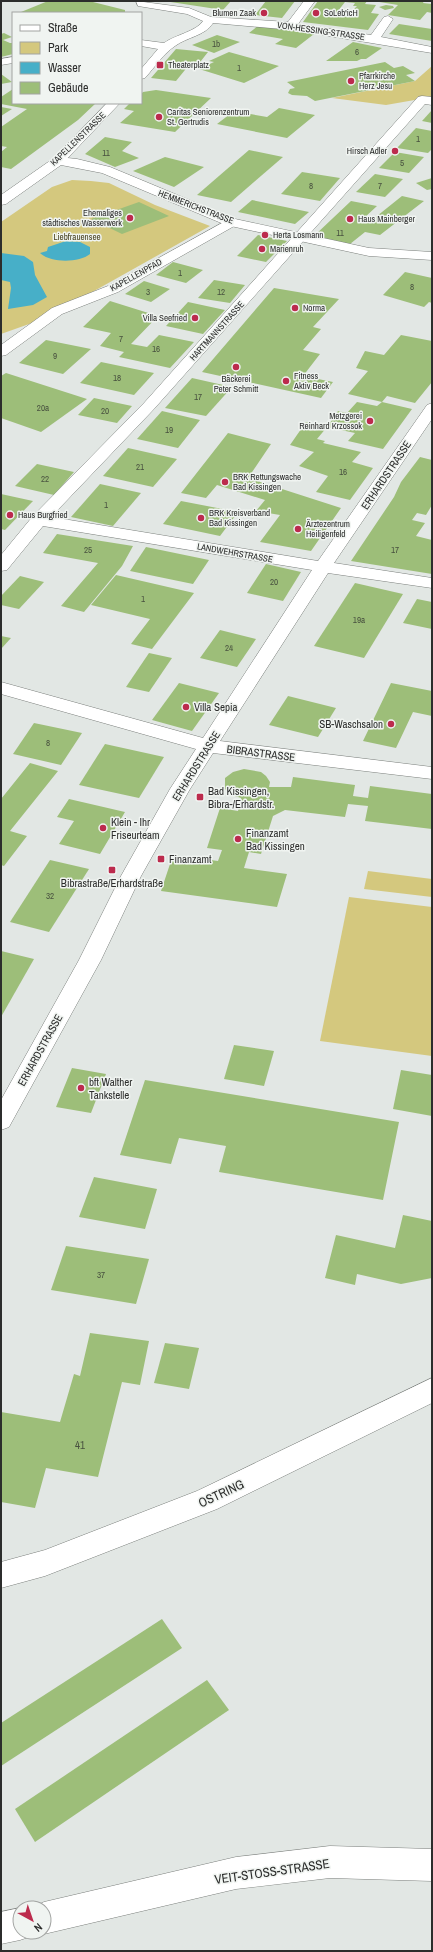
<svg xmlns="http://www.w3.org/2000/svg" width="433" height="1952" font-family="'Archivo Narrow',sans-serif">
  <rect width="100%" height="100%" fill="#e2e7e4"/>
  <g fill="#d4c87e">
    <polygon points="432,66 432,99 426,98 386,105 332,98 415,81"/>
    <polygon points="72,180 91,181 109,183 155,205 210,226 46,318 1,334 1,222 52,187"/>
    <polygon points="368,871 432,879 432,897 364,889"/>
    <polygon points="349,897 432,907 432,1056 320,1041"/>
  </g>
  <g fill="#47afc8">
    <path d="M66 241 80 242 90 247V254C79 263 50 263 40 253L47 251 48 247Z"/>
    <polygon points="1,253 24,256 33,262 35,275 47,297 33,305 8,309 11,288 10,282 1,280"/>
  </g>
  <g fill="#9dbe79" fill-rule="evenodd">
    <polygon points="48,1 89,1 125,10 125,13 21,12"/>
    <polygon points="164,1 231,1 223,10"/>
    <polygon points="266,1 295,1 282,18 255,15"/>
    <path d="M318 1H367L365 4 376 5 371 13 379 14 368 30 303 22ZM345 2 355 3 353 6H357L352 11 353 12 350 17 334 16Z"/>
    <polygon points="373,1 424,1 423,3 432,4 432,13 427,12 420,20 388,15 398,5"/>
    <polygon points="386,5 393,6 394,8 385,10 379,7"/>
    <polygon points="399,24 432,29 432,41 389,34"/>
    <polygon points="259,25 314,34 296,48 275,44 283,39 249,33"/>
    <polygon points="4,33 12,37 3,40 10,43 13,43 13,54 1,57 1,34"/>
    <polygon points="217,35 240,42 214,53 192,45"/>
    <polygon points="353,42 382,48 366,59 361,59 357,61 326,61"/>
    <polygon points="176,49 208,52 197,66 189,65 176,81 151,78"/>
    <polygon points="229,52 279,66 244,83 199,69 214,62 209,61"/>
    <polygon points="385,62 394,68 403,66 415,73 406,75 415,81 315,101 307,96 292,95 288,93 290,89 295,88 287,82"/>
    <polygon points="1,74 12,82 1,84"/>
    <polygon points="13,89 13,103 96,103 78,120 11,169 1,167 1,152 7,147 1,146 1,127 27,109 1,104 1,97"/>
    <polygon points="156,90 211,98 175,132 120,123 134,111 124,109 130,103 141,103 141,94 143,92"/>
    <polygon points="1,107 12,109 1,116"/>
    <polygon points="279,108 315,115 287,138 217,124 234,111 267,117"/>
    <polygon points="432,110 432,123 422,121"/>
    <polygon points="416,128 432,131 432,149 428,153 397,148"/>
    <polygon points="105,137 132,142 122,151 139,158 115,167 85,154"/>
    <polygon points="249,150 283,157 231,202 197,195"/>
    <polygon points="395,152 424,157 409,173 379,168"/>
    <polygon points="165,157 204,167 174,187 133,171"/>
    <polygon points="302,172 340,178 320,201 281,194"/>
    <polygon points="375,174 403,179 385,197 356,192"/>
    <polygon points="432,178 432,189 427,190 416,183"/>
    <polygon points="402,196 424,201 380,235 365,232 350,244 314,236 351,201 377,206 364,218 372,220"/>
    <polygon points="252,200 309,212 295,224 238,212"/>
    <polygon points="139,202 169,216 122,234 91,219"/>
    <polygon points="258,235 287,241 266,262 237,256"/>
    <polygon points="173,262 203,270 186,283 156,275"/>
    <polygon points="405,272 432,278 432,303 429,302 424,307 383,295"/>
    <polygon points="214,280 245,285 230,303 198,298"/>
    <polygon points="144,281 170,289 151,302 125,294"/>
    <polygon points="274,288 339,299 313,327 321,329 303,350 320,354 303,376 333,382 321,398 202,372"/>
    <polygon points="110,301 158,316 131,344 147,347 159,335 194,342 170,368 119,357 124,352 100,346 111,333 83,327"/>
    <polygon points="188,302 225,310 203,334 166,326"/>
    <polygon points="401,335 432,341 432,382 415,403 387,396 382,402 348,394 368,371 356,368 365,351 384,355"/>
    <polygon points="46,340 91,349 63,374 19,363"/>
    <polygon points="101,362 154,373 134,395 80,383"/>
    <polygon points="6,373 87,399 41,432 1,418 1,376"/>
    <polygon points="192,378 232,387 206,416 165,408"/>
    <polygon points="94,398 132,406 117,423 78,415"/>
    <polygon points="357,402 377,406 382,402 412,409 383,449 348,441 355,433 327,427 338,411 347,413"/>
    <polygon points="162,411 200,420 178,448 137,439"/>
    <polygon points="306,422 327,427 317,439 325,441 323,443 361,452 352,462 373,468 350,500 316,492 328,476 299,466 314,452 290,445"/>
    <polygon points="228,433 271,444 248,478 341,508 311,551 260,542 280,515 256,511 265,500 217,485 206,498 181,493"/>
    <polygon points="128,448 177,459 153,487 103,476"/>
    <polygon points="420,457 432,460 432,505 426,515 417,513 412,520 425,523 416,536 432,540 432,574 351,561 394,497 401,482"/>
    <polygon points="37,464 74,472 54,495 15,486"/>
    <polygon points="100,484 141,493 113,526 71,517"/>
    <polygon points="1,494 33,501 5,530 1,529"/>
    <polygon points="181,501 238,512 220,536 163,524"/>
    <polygon points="57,534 133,546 122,566 84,612 61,606 98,563 43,553"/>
    <polygon points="146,547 209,560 193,584 130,571"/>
    <polygon points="266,564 301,572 283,601 247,593"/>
    <polygon points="116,575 194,593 152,649 131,644 150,619 91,605"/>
    <polygon points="20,576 44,582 19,609 1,605 1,596"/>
    <polygon points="355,583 403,594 364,658 314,646"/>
    <polygon points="417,599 432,602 432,629 403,623"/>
    <polygon points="220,630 256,639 237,667 200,658"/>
    <polygon points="1,636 11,638 1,649"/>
    <polygon points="149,653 172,658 149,692 126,687"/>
    <polygon points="179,683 219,693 192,731 152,720"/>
    <polygon points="391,683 432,691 432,716 413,712 396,748 363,741"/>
    <polygon points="288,696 336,708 318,737 269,725"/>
    <polygon points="34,723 82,733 61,765 13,754"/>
    <polygon points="105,744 164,757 139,798 79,785"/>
    <polygon points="30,763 58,771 10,831 27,836 4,866 1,865 1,799"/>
    <polygon points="244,769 261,772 266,776 270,782 269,787 291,787 293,777 355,785 353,796 368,798 370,786 432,794 432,829 365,821 368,806 348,804 345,817 285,810 273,816 261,854 249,852 244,868 287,874 277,907 161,891 173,855 218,861 222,850 207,848 220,808 238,811 241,798 232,795 225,789 225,778 233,772"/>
    <polygon points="69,799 125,812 100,854 59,844 74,821 57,817"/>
    <polygon points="50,860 89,869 49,932 10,922"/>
    <polygon points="1,951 34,959 1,1017"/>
    <polygon points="234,1045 274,1051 264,1086 224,1079"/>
    <polygon points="72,1068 106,1074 91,1113 56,1107"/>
    <polygon points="401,1070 432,1075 432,1116 393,1109"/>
    <polygon points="145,1080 399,1122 383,1200 219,1172 226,1146 179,1138 171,1164 120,1155"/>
    <polygon points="94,1177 157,1189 145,1229 79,1217"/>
    <polygon points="403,1215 432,1221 432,1278 401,1284 357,1274 355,1285 325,1278 336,1235 395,1248"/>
    <polygon points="66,1246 149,1259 136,1304 51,1290"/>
    <polygon points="90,1333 149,1341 140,1385 122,1382 98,1477 46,1468 35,1508 1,1502 1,1412 60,1422 74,1374 80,1376"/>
    <polygon points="165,1343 199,1348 189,1389 154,1383"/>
    <polygon points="162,1619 182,1648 1,1766 1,1723"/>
    <polygon points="207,1680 229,1710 35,1842 15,1809"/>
  </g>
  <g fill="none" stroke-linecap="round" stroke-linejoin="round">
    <defs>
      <g id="street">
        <path d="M136 1 189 8 211 17 288 22 304 1H315L298 24 371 35 384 17 388 16 393 19 381 37 432 47V53L293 30 213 23C205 36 187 37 175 46 163 54 155 67 145 78L141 79V69L158 49 141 46V40L164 43C175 35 197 31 203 21L187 14 138 6Z"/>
        <polygon points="13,57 13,63 1,65 1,59"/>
        <polygon points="422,96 432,97 432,105 425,104 154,409 51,517 318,561 427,405 432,403 432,419 334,563 432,578 432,588 328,573 220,741 432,767 432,779 213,753 190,789 141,876 101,960 9,1127 1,1130 1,1100 79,960 121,876 170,789 196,749 1,694 1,682 203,738 312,570 43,526 7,570 1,571 1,555 33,516 144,403 418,97"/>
        <polygon points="107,103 120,103 62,164 54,164 52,161 54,158"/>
        <polygon points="231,218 236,219 238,222 236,225 118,292 62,314 6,355 1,356 1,345 52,308 108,286"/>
        <polygon points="330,1846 432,1849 432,1881 330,1878 236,1889 44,1934 38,1932 44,1932 44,1908 32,1908 44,1902 236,1857"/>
        <polygon points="20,1908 20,1932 33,1932 32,1936 20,1940 1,1944 1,1912"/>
      </g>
      <g id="secondary">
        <polygon points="58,157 77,159 110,167 235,219 369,248 432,252 432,260 369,256 226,225 102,173 61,165 6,204 1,205 1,195 54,158"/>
        <polygon points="432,1378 432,1403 217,1509 45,1576 1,1588 1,1562 45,1550 197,1491"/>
      </g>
    </defs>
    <use href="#street" stroke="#7c807d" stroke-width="1"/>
    <use href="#secondary" stroke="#7c807d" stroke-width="1"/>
    <use href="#street" fill="#fff" fill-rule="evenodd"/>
    <use href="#secondary" fill="#fff" fill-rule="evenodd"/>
  </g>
  <g fill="#bc2b4d" stroke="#f0f4f1" stroke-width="1.5">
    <circle cx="264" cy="13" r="4"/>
    <circle cx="316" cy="13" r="4"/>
    <rect x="156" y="61" width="8" height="8" rx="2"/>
    <circle cx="351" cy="81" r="4"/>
    <circle cx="159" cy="117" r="4"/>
    <circle cx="395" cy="151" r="4"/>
    <circle cx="130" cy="218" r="4"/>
    <circle cx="350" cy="219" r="4"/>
    <circle cx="265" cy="235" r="4"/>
    <circle cx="262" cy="249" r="4"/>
    <circle cx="295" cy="308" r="4"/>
    <circle cx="195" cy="318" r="4"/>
    <circle cx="236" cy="367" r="4"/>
    <circle cx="286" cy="381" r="4"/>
    <circle cx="370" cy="421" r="4"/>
    <circle cx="225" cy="482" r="4"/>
    <circle cx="10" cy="515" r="4"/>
    <circle cx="201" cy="518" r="4"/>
    <circle cx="298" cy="529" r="4"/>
    <circle cx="186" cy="707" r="4"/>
    <circle cx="391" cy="724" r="4"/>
    <rect x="196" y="793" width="8" height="8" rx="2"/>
    <circle cx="103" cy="828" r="4"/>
    <circle cx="238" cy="839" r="4"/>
    <rect x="157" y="855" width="8" height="8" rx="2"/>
    <rect x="108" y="866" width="8" height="8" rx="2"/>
    <circle cx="81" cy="1088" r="4"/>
  </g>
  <g text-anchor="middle" stroke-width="3" stroke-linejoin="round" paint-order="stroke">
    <g font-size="9" fill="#2c2d2c" stroke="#f0f4f1" text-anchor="start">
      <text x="256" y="16" text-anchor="end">Blumen Zaak</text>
      <text x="324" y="16">SoLeb'icH</text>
      <text x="168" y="68">Theaterplatz</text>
      <text x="359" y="79">Pfarrkirche<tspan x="359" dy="10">Herz Jesu</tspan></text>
      <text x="167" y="115">Caritas Seniorenzentrum<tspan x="167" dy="10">St. Gertrudis</tspan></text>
      <text x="387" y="154" text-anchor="end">Hirsch Adler</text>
      <text x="122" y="216" text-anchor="end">Ehemaliges<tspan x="122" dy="10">städtisches Wasserwerk</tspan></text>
      <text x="358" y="222">Haus Mainberger</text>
      <text x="273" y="238">Herta Losmann</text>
      <text x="270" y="252">Marienruh</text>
      <text x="303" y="311">Norma</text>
      <text x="187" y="321" text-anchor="end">Villa Seefried</text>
      <text x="294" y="379">Fitness<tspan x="294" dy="10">Aktiv Beck</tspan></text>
      <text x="236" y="382" text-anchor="middle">Bäckerei<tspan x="236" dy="10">Peter Schmitt</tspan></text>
      <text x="362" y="419" text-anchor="end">Metzgerei<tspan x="362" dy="10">Reinhard Krzossok</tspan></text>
      <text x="233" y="480">BRK Rettungswache<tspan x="233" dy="10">Bad Kissingen</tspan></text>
      <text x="209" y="516">BRK Kreisverband<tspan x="209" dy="10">Bad Kissingen</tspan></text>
      <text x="18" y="518">Haus Burgfried</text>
      <text x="306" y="527">Ärztezentrum<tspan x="306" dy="10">Heiligenfeld</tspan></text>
    </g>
    <g font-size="9" fill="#2c2d2c" stroke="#f0f4f1">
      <text transform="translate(321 31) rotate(8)" y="3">VON-HESSING-STRASSE</text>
      <text transform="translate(78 139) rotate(-44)" y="3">KAPELLENSTRASSE</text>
      <text transform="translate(196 207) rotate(21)" y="3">HEMMERICHSTRASSE</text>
      <text transform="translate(136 275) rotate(-29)" y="3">KAPELLENPFAD</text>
      <text transform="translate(217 331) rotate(-48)" y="3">HARTMANNSTRASSE</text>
      <text transform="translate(235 553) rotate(10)" y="3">LANDWEHRSTRASSE</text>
    </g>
    <g font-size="9" fill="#48513f">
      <text x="216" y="47">1b</text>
      <text x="357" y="55">6</text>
      <text x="239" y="71">1</text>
      <text x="418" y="142">1</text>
      <text x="106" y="156">11</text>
      <text x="402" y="166">5</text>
      <text x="311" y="189">8</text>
      <text x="380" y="189">7</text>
      <text x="340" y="236">11</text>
      <text x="180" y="276">1</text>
      <text x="412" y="290">8</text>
      <text x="148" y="295">3</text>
      <text x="221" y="295">12</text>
      <text x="121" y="342">7</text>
      <text x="156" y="352">16</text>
      <text x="55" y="359">9</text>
      <text x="117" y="381">18</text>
      <text x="198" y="400">17</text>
      <text x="43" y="411">20a</text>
      <text x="105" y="414">20</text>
      <text x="169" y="433">19</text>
      <text x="140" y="470">21</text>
      <text x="343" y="475">16</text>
      <text x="45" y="482">22</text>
      <text x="106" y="508">1</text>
      <text x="88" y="553">25</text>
      <text x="395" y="553">17</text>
      <text x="274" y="585">20</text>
      <text x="143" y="602">1</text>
      <text x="359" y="623">19a</text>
      <text x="229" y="651">24</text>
      <text x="48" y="746">8</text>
      <text x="50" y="899">32</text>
      <text x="101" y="1278">37</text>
    </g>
    <g font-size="9" fill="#453f1c" stroke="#f0f4f1">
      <text x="77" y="240">Liebfrauensee</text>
    </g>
    <g font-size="11" fill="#2c2d2c" stroke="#f0f4f1">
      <text transform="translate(386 475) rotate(-56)" y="4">ERHARDSTRASSE</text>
      <text transform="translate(261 753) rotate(7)" y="4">BIBRASTRASSE</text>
      <text transform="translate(196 766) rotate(-58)" y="4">ERHARDSTRASSE</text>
      <text transform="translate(40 1050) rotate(-61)" y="4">ERHARDSTRASSE</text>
    </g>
    <g font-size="11" fill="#2c2d2c" stroke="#f0f4f1" text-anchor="start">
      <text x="194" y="711">Villa Sepia</text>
      <text x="383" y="728" text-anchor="end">SB-Waschsalon</text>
      <text x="208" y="795">Bad Kissingen,<tspan x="208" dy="13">Bibra-/Erhardstr.</tspan></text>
      <text x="111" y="826">Klein - Ihr<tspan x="111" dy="13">Friseurteam</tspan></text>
      <text x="246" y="837">Finanzamt<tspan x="246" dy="13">Bad Kissingen</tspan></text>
      <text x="169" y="863">Finanzamt</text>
      <text x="112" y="887" text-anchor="middle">Bibrastraße/Erhardstraße</text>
      <text x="89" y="1086">bft Walther<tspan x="89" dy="13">Tankstelle</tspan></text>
    </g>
    <g font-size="11" fill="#48513f">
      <text x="80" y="1449">41</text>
    </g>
    <g font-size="13" fill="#2c2d2c" stroke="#f0f4f1">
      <text transform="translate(221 1493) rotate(-25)" y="5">OSTRING</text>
      <text transform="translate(272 1871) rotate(-8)" y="5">VEIT-STOSS-STRASSE</text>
    </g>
  </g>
  <rect width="433" height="1952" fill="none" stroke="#2c2d2c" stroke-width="4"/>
  <rect x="12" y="12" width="130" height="92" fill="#f0f4f1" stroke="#a2a4a2"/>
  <rect x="20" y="25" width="20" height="6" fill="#ffffff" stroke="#a2a4a2"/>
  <text x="48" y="32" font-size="12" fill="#2c2d2c">Straße</text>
  <rect x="20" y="42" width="20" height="12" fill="#d4c87e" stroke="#a2a4a2"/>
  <text x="48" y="52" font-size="12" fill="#2c2d2c">Park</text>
  <rect x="20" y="62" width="20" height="12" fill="#47afc8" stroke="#a2a4a2"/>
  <text x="48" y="72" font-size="12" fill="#2c2d2c">Wasser</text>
  <rect x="20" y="82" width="20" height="12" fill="#9dbe79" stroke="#a2a4a2"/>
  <text x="48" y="92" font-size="12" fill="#2c2d2c">Gebäude</text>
  <g transform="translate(32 1920) rotate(140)"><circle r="19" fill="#f0f4f1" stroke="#a2a4a2"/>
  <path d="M0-3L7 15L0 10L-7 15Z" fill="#bc2b4d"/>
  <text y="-6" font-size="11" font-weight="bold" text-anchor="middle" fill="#2c2d2c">N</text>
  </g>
</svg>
